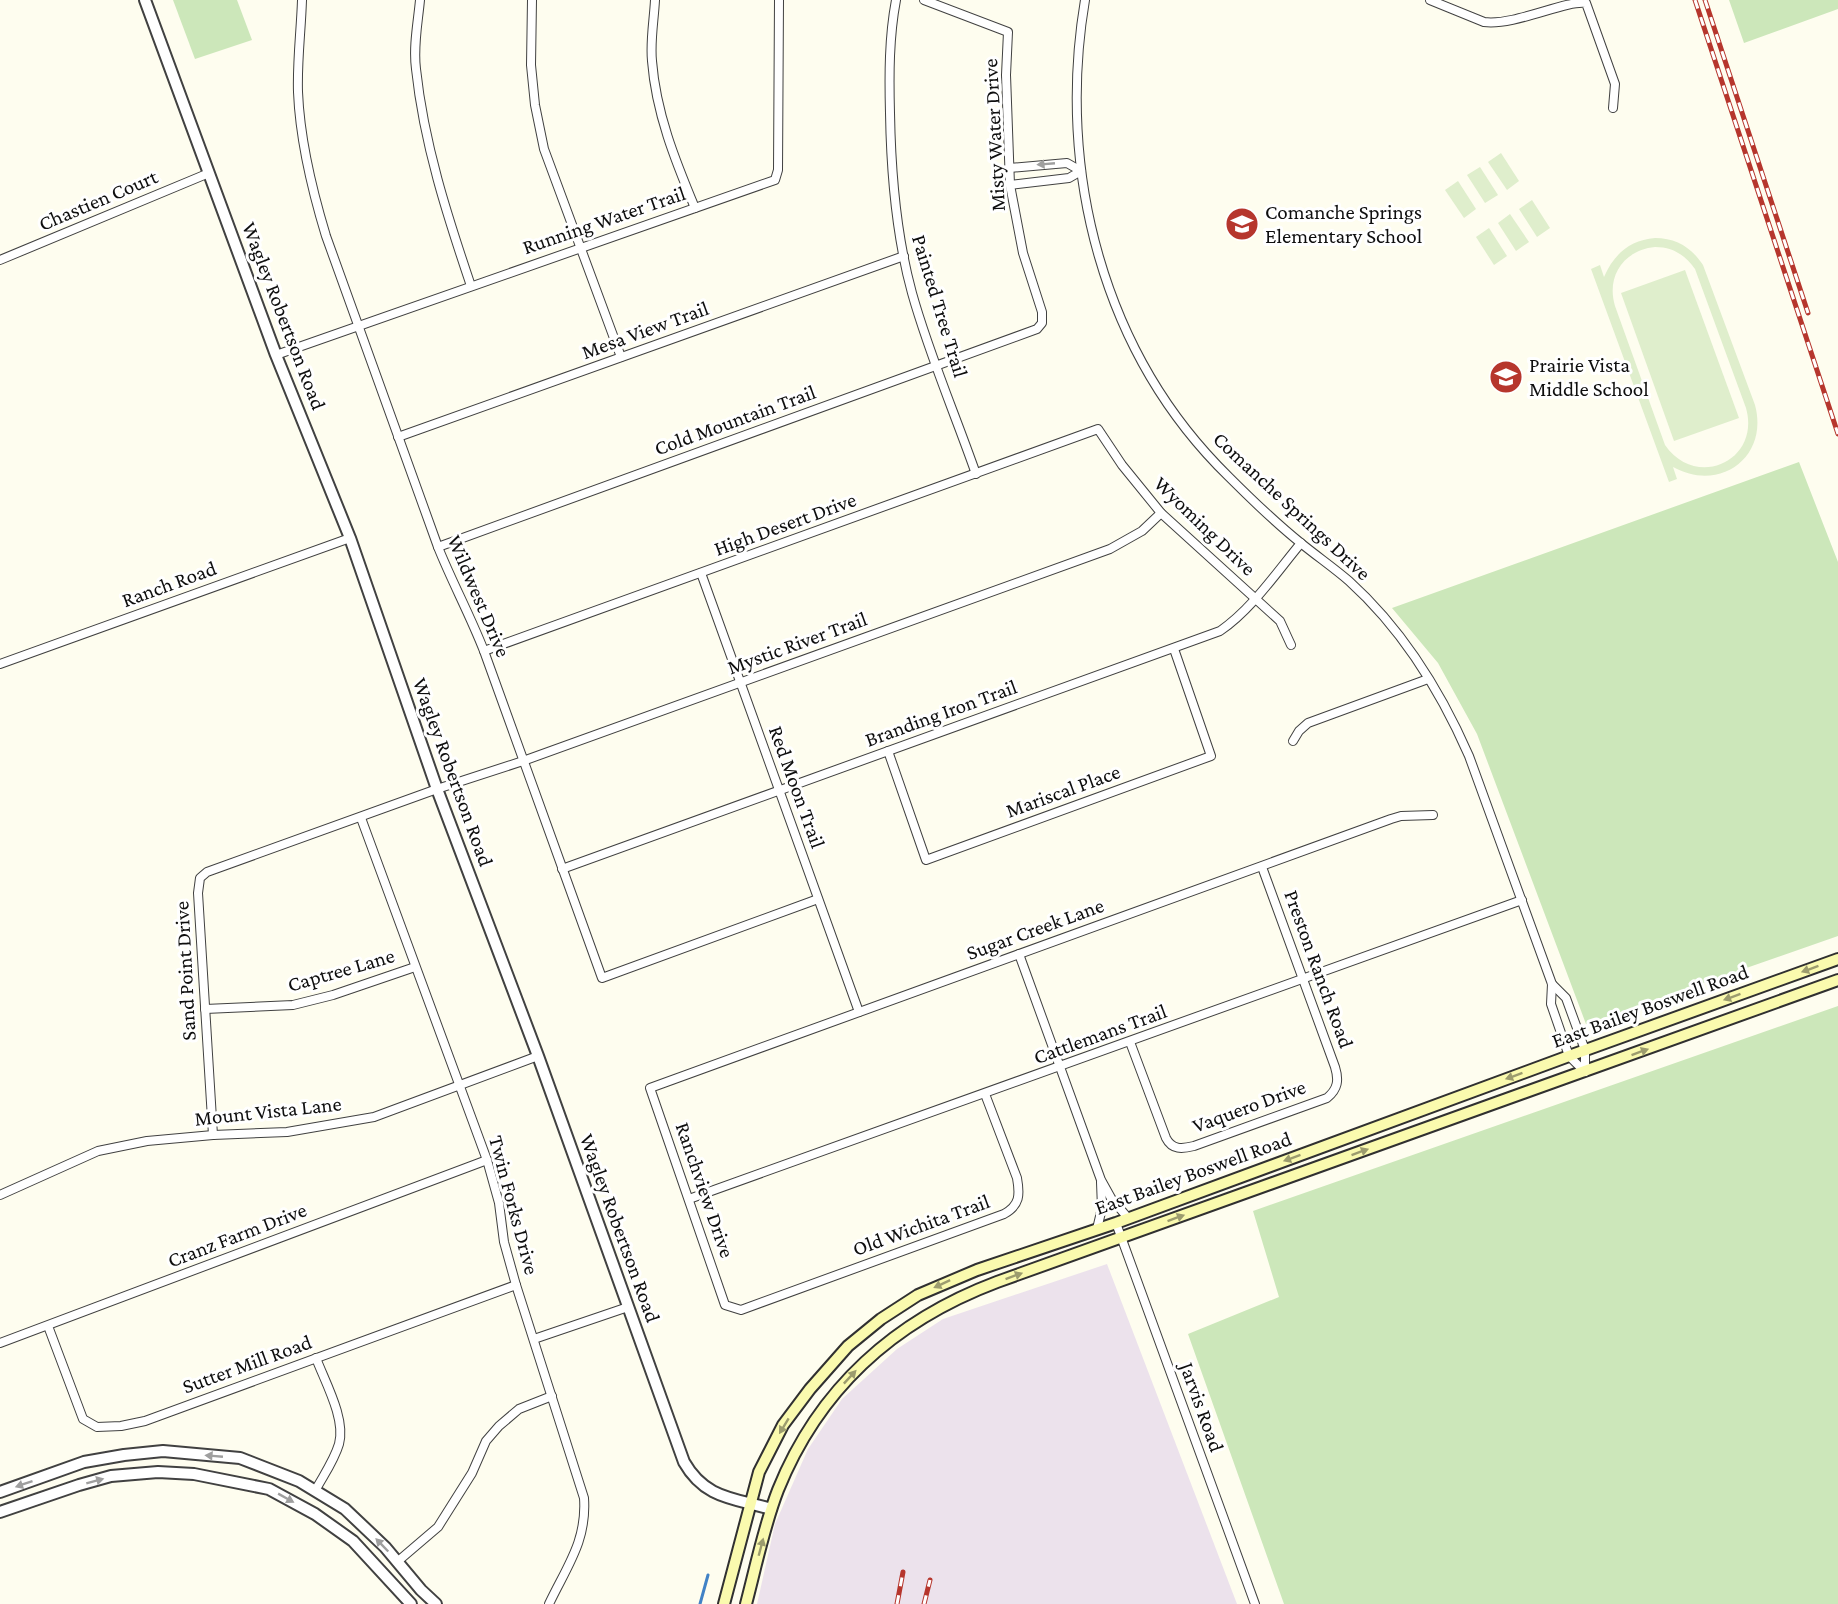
<svg xmlns="http://www.w3.org/2000/svg" width="1838" height="1604" font-family="'Crimson Pro',serif">
  <rect width="100%" height="100%" fill="#fefdef"/>
  <polygon fill="#ece2ec" points="1107,1264 1237,1604 757,1604 775,1524 808,1449 842,1399 897,1349 943,1319"/>
  <g fill="#cce7ba">
    <polygon points="173,0 237,0 252,40 195,59"/>
    <polygon points="1729,0 1838,0 1838,9 1744,43"/>
    <polygon points="1799,462 1838,562 1838,936 1586,1024 1477,734 1438,663 1392,608"/>
    <polygon points="1838,1006 1838,1604 1284,1604 1188,1334 1279,1297 1253,1211"/>
  </g>
  <g fill="#dfeecc" fill-rule="evenodd">
    <polygon points="1501,153 1519,181 1507,190 1488,162"/>
    <polygon points="1480,167 1498,195 1485,203 1467,175"/>
    <polygon points="1458,181 1476,209 1464,218 1445,190"/>
    <polygon points="1532,200 1550,228 1537,237 1519,209"/>
    <polygon points="1510,214 1529,242 1516,251 1498,223"/>
    <polygon points="1489,228 1507,256 1494,265 1476,237"/>
    <path d="M1655 238C1676 238 1691 247 1703 265L1755 405C1769 457 1720 493 1673 467L1677 479 1669 482 1591 269 1600 265 1604 277C1614 254 1630 240 1655 238ZM1655 247C1673 247 1685 255 1695 269L1746 408C1761 461 1696 490 1665 445L1615 306C1606 276 1624 250 1655 247Z"/>
    <polygon points="1685,270 1739,418 1674,441 1621,293"/>
  </g>
  <g fill="none" stroke-linecap="round" stroke-linejoin="round">
    <polyline stroke="#4182c6" stroke-width="3" points="700,1604 708,1575"/>
    <defs>
      <g id="minor">
        <path d="M302 0C301 31 297 61 298 92 300 141 312 190 326 236L438 547C452 582 470 615 484 651L602 978 818 899"/>
        <path d="M420 0C418 22 413 46 416 69 424 144 447 215 471 286"/>
        <polyline points="532,0 531,65 535,105 544,149 621,357"/>
        <path d="M655 0C654 20 650 41 652 61 656 113 675 160 695 208"/>
        <path d="M896 0C889 37 889 75 890 113 891 174 896 235 912 293 929 354 955 414 976 474"/>
        <path d="M1085 0C1056 171 1103 354 1229 477 1252 500 1277 524 1302 544 1318 557 1334 568 1349 581 1401 628 1441 692 1469 756L1552 984 1551 1004 1569 1056 1585 1072"/>
        <path d="M1430 0 1484 22C1515 26 1565 0 1586 3L1615 84 1613 108"/>
        <polyline points="1009,168 1067,163 1081,171 1069,178 1010,185"/>
        <polyline points="0,260 209,173"/>
        <polyline points="276,355 775,180 778,170 779,0"/>
        <polyline points="398,437 904,256"/>
        <polyline points="438,547 1037,329 1042,323 1042,312 1023,253 1010,185 1006,75 1008,32 924,0"/>
        <polyline points="701,573 859,1012"/>
        <polyline points="484,651 1098,429 1122,465 1161,513 1280,621 1291,645"/>
        <polyline points="0,664 350,538"/>
        <polyline points="1293,741 1299,731 1308,723 1428,679"/>
        <polyline points="888,751 926,860 1211,756 1174,649"/>
        <path d="M361 818 487 1160 499 1203 504 1242 516 1285 584 1498C587 1541 567 1566 549 1604"/>
        <path d="M562 869 1220 631C1252 609 1276 573 1301 543"/>
        <polyline points="1019,954 1101,1180 1111,1198 1128,1218"/>
        <polyline points="1552,984 1566,998 1585,1050 1585,1072"/>
        <polyline points="205,1009 293,1005 333,995 415,967"/>
        <path d="M1130 1042 1166 1138C1172 1150 1182 1149 1194 1146L1327 1098C1338 1089 1339 1080 1335 1067L1262 867"/>
        <path d="M985 1094 1017 1178C1020 1195 1020 1205 1004 1214L741 1310 725 1305 650 1088 1391 819 1401 816 1433 815"/>
        <polyline points="213,1135 198,893 200,878 207,872 437,789 523,761 1110,549 1142,531 1161,513"/>
        <polyline points="0,1195 98,1151 147,1141 213,1135 287,1132 374,1117 538,1056"/>
        <polyline points="689,1199 1522,900"/>
        <polyline points="1116,1223 1255,1604"/>
        <polyline points="1097,1229 1102,1208 1101,1182"/>
        <polyline points="48,1326 83,1419 97,1427 121,1426 145,1421 516,1285"/>
        <polyline points="534,1339 628,1307"/>
        <polyline points="0,1343 487,1160"/>
        <path d="M315 1491C323 1476 334 1461 339 1444 346 1419 325 1382 316 1358"/>
        <polyline points="397,1562 438,1527 472,1473 486,1441 499,1426 519,1409 552,1396"/>
      </g>
      <g id="tertiary">
        <path d="M145 0 276 355 350 538 437 789 538 1056 684 1462C705 1499 734 1498 771 1509"/>
        <polyline points="0,1492 84,1462 124,1455 163,1451 240,1458 299,1481 345,1509 385,1547 421,1590 436,1604"/>
        <polyline points="0,1512 79,1485 111,1476 158,1472 194,1474 269,1489 315,1514 353,1541 411,1604"/>
      </g>
      <g id="secondary">
        <polyline points="724,1604 759,1472 783,1425 810,1389 848,1346 881,1319 918,1295 977,1270 1116,1223 1569,1056 1838,959"/>
        <path d="M746 1604C756 1566 764 1526 778 1490 819 1388 896 1320 997 1282L1838 980"/>
      </g>
    </defs>
    <use href="#minor" stroke="#414141" stroke-width="10"/>
    <use href="#tertiary" stroke="#414141" stroke-width="14"/>
    <use href="#secondary" stroke="#303030" stroke-width="14"/>
    <use href="#minor" stroke="#fff" stroke-width="8"/>
    <use href="#tertiary" stroke="#fff" stroke-width="10"/>
    <use href="#secondary" stroke="#fafaae" stroke-width="10"/>
    <defs>
      <g id="rail">
        <polyline points="1695,0 1838,434"/>
        <polyline points="1705,0 1808,313"/>
        <polyline points="897,1604 903,1572"/>
        <polyline points="924,1604 930,1580"/>
      </g>
    </defs>
    <use href="#rail" stroke="#b6362d" stroke-width="5"/>
    <use href="#rail" stroke="#fff" stroke-width="3" stroke-dasharray="9" stroke-linecap="butt"/>
  </g>
  <defs><path id="oneway-solid" d="M-6-.8H1V-3.2L6.5 0L1 3.2V.8H-6Z" transform="scale(1.5)"/></defs>
  <g fill="#9f9f9f">
    <use href="#oneway-solid" transform="translate(1046 164) rotate(175)"/>
    <use href="#oneway-solid" transform="translate(214 1456) rotate(-175)"/>
    <use href="#oneway-solid" transform="translate(95 1481) rotate(-15)"/>
    <use href="#oneway-solid" transform="translate(24 1484) rotate(161)"/>
    <use href="#oneway-solid" transform="translate(286 1498) rotate(29)"/>
    <use href="#oneway-solid" transform="translate(382 1545) rotate(-134)"/>
  </g>
  <g fill="#9c9c6e">
    <use href="#oneway-solid" transform="translate(1810 969) rotate(160)"/>
    <use href="#oneway-solid" transform="translate(1732 997) rotate(160)"/>
    <use href="#oneway-solid" transform="translate(1640 1052) rotate(-20)"/>
    <use href="#oneway-solid" transform="translate(1514 1076) rotate(160)"/>
    <use href="#oneway-solid" transform="translate(1360 1152) rotate(-20)"/>
    <use href="#oneway-solid" transform="translate(1292 1158) rotate(160)"/>
    <use href="#oneway-solid" transform="translate(1176 1218) rotate(-20)"/>
    <use href="#oneway-solid" transform="translate(1014 1276) rotate(-20)"/>
    <use href="#oneway-solid" transform="translate(942 1284) rotate(155)"/>
    <use href="#oneway-solid" transform="translate(850 1377) rotate(-47)"/>
    <use href="#oneway-solid" transform="translate(784 1426) rotate(121)"/>
    <use href="#oneway-solid" transform="translate(761 1547) rotate(-75)"/>
  </g>
  <defs>
    <symbol id="school-disc" viewBox="-11 -11 22 22"><circle r="9.5" fill="#b6362d" stroke="#fff"/><path d="M0-5L7-2L0 1L-7-2ZM-4 1L0 2.5L4 1V4Q0 6-4 4Z" fill="#fff"/></symbol>
  </defs>
  <g fill-rule="evenodd">
    <use href="#school-disc" x="1223" y="205" width="38" height="38"/>
    <use href="#school-disc" x="1487" y="358" width="38" height="38"/>
  </g>
  <g text-anchor="middle" stroke-width="6" stroke-linejoin="round" paint-order="stroke">
    <g font-size="21" fill="#0e0e0e" stroke="#fff">
      <text transform="translate(994 135) rotate(-93)" y="7">Misty Water Drive</text>
      <text transform="translate(98 200) rotate(-23)" y="7">Chastien Court</text>
      <text transform="translate(604 220) rotate(-19)" y="7">Running Water Trail</text>
      <text transform="translate(940 306) rotate(73)" y="7">Painted Tree Trail</text>
      <text transform="translate(284 316) rotate(69)" y="7">Wagley Robertson Road</text>
      <text transform="translate(645 330) rotate(-20)" y="7">Mesa View Trail</text>
      <text transform="translate(735 420) rotate(-20)" y="7">Cold Mountain Trail</text>
      <text transform="translate(1292 506) rotate(43)" y="7">Comanche Springs Drive</text>
      <text transform="translate(785 524) rotate(-20)" y="7">High Desert Drive</text>
      <text transform="translate(1205 526) rotate(44)" y="7">Wyoming Drive</text>
      <text transform="translate(169 584) rotate(-20)" y="7">Ranch Road</text>
      <text transform="translate(479 596) rotate(67)" y="7">Wildwest Drive</text>
      <text transform="translate(797 643) rotate(-20)" y="7">Mystic River Trail</text>
      <text transform="translate(941 713) rotate(-20)" y="7">Branding Iron Trail</text>
      <text transform="translate(453 772) rotate(70)" y="7">Wagley Robertson Road</text>
      <text transform="translate(797 787) rotate(70)" y="7">Red Moon Trail</text>
      <text transform="translate(1063 791) rotate(-20)" y="7">Mariscal Place</text>
      <text transform="translate(1035 929) rotate(-20)" y="7">Sugar Creek Lane</text>
      <text transform="translate(1319 969) rotate(70)" y="7">Preston Ranch Road</text>
      <text transform="translate(341 970) rotate(-16)" y="7">Captree Lane</text>
      <text transform="translate(185 971) rotate(-93)" y="7">Sand Point Drive</text>
      <text transform="translate(1650 1006) rotate(-20)" y="7">East Bailey Boswell Road</text>
      <text transform="translate(1100 1034) rotate(-20)" y="7">Cattlemans Trail</text>
      <text transform="translate(1249 1106) rotate(-20)" y="7">Vaquero Drive</text>
      <text transform="translate(268 1111) rotate(-6)" y="7">Mount Vista Lane</text>
      <text transform="translate(1193 1173) rotate(-20)" y="7">East Bailey Boswell Road</text>
      <text transform="translate(705 1190) rotate(71)" y="7">Ranchview Drive</text>
      <text transform="translate(514 1205) rotate(75)" y="7">Twin Forks Drive</text>
      <text transform="translate(921 1225) rotate(-20)" y="7">Old Wichita Trail</text>
      <text transform="translate(620 1228) rotate(70)" y="7">Wagley Robertson Road</text>
      <text transform="translate(237 1235) rotate(-21)" y="7">Cranz Farm Drive</text>
      <text transform="translate(247 1364) rotate(-20)" y="7">Sutter Mill Road</text>
      <text transform="translate(1202 1407) rotate(70)" y="7">Jarvis Road</text>
    </g>
    <g font-size="21" fill="#0e0e0e" stroke="#fff" text-anchor="start">
      <text x="1265" y="219">Comanche Springs<tspan x="1265" dy="24">Elementary School</tspan></text>
      <text x="1529" y="372">Prairie Vista<tspan x="1529" dy="24">Middle School</tspan></text>
    </g>
  </g>
</svg>
